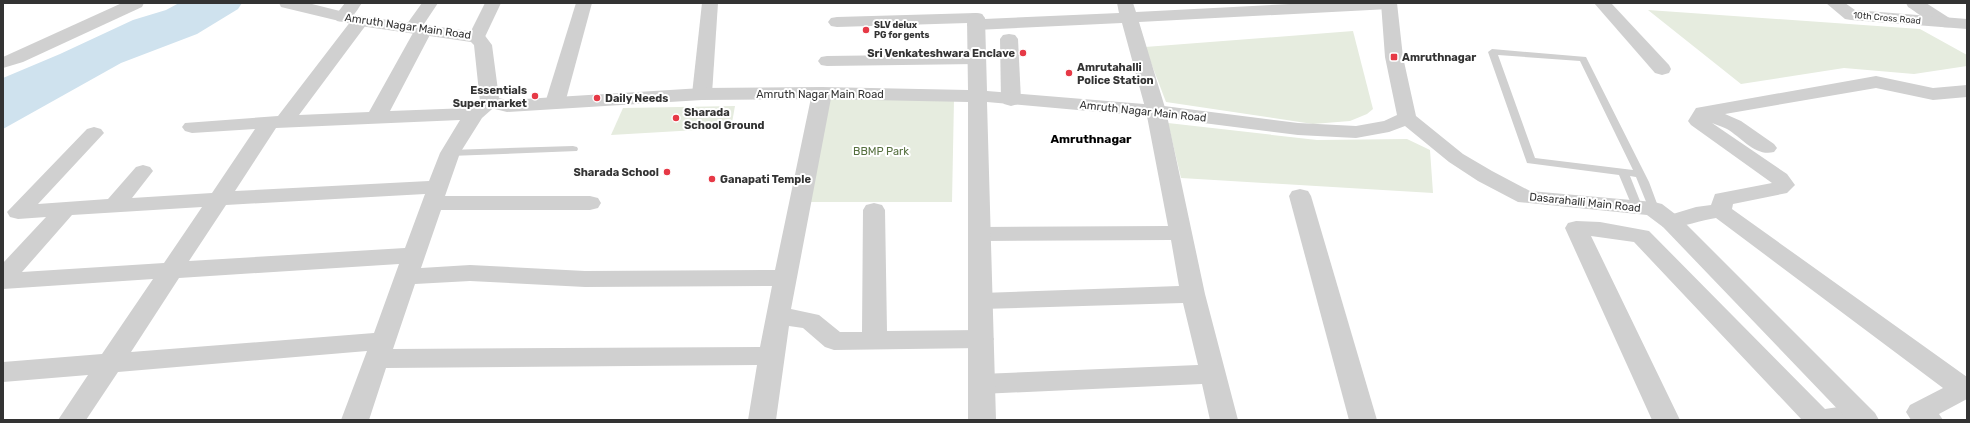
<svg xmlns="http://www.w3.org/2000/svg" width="1970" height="423" font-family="Rubik,sans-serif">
  <rect width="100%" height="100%" fill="#fff"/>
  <g fill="#e6ecdf">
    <polygon points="1648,10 1920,29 1967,55 1967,66 1914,74 1844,68 1741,84"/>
    <polygon points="1353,31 1373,109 1367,114 1350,121 1313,124 1166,102 1145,47"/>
    <polygon points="828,99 954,99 952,202 808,202"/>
    <polygon points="735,106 731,128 611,135 623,108"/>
    <polygon points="1168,123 1317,140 1407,139 1430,150 1433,193 1181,178"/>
  </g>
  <polygon fill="#cfe2ee" points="179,3 242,3 238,9 197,34 121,63 3,129 3,78 60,54 133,20 166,10"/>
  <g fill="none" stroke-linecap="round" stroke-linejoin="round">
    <g fill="#d0d0d0" fill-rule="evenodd">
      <path d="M1492 49 1586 57 1649 182 1659 209 1658 211H1650L1649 209 1636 177 1630 176 1642 206 1637 209 1632 206 1619 175 1527 163 1488 52ZM1498 55 1580 61 1633 170 1535 158Z"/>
      <polygon points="573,146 577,147 578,149 577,151 450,156 445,153 450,150"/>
    </g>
    <g fill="#d0d0d0" fill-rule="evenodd">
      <path d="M345 3H362C355 13 350 24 337 21L334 17Z"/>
      <path d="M422 3H438L424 24 430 25 433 29 390 111 469 108 483 98 490 96 497 98 500 102 482 118 460 153 445 196H590L598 198 601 203 598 208 590 210H441L421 268 470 265 585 271 775 270 812 93 815 89 822 87 829 89 832 93 791 309 819 315 840 332H862L863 210 866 205 874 203 882 205 885 210 887 331 981 330 990 333 994 339 990 345 981 348 834 350 825 347 803 328 789 326 776 420H748L757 365 386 368 369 420H341L367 351 118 372 86 420H58L88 375 3 382V362L102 354 153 279 3 289V263L46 217 18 219 10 217 7 212 87 129 94 127 101 129 104 133 38 204 108 199 136 167 143 165 150 167 153 171 132 198 212 193 255 129 192 133 185 131 182 127 185 123 278 116 354 17 360 16 366 17 369 21 299 115 369 112 413 33 407 32 404 28ZM460 120 440 153 429 181 235 191 276 128ZM425 194 405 248 189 261 226 205ZM202 207 164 263 22 272 72 215ZM399 264 374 333 131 352 179 278ZM470 281 585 287 772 286 760 347 393 349 415 284Z"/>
      <polygon points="485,3 501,3 483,41 477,42 471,41 468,37"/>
      <polygon points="576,3 592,3 565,103 562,107 555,109 548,107 545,103"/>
      <polygon points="702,3 718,3 712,94 709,98 702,100 695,98 692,94"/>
      <polygon points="1117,3 1133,3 1136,12 1309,3 1397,4 1395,8 1389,9 1139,22 1166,111 1205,294 1238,420 1210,420 1202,384 981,394 972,391 968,384 972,377 981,374 1198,365 1183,303 981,309 972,307 969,301 972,295 981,293 1179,286 1171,240 980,241 972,239 969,234 972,229 980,227 1168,226 1146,111 1122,23 976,30 970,29 967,25 968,23 837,27 831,26 828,22 831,18 837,17 976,13 982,14 984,19 1119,13"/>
      <polygon points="1594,3 1611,3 1669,65 1671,69 1669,73 1662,75 1655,73"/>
      <path d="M1906 3H1926L1951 19 1954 23 1951 27C1936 30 1920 14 1908 7Z"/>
      <polygon points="1009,34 1015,35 1018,39 1021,100 1018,104 1011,106 1004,104 1001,100 1000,39 1003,35"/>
      <polygon points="977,54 983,55 986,59 983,63 977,64 827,66 821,65 818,61 821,57 827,56"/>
      <path d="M1876 76 1933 88 1967 85V97L1933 100 1876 88 1725 114 1741 121 1774 144 1777 148 1774 152C1756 157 1742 138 1727 129 1723 127 1717 125 1712 123L1787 174 1795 185 1787 193 1733 204 1732 209 1967 377V399L1939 414 1943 420H1911L1906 412 1910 405 1943 388 1716 218C1700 220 1676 230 1663 227L1660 222 1663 217 1696 207 1711 205 1715 194 1772 183 1691 125 1688 121 1696 108Z"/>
      <polygon points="1300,189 1308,191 1311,196 1377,420 1349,420 1289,196 1292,191"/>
      <polygon points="1576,221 1600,222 1649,231 1825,409 1858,404 1868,407 1872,414 1868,420 1802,420 1634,242 1591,236 1680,420 1652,420 1565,228 1568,223"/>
    </g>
    <g fill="#d0d0d0" fill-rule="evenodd">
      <polygon points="122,3 144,3 142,7 23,62 3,68 3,57"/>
      <polygon points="279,3 308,3 360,16 483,33 492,45 499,98 507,100 702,88 822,87 968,90 967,18 970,14 976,13 982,14 985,18 987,91 1156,105 1298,123 1356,126 1384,121 1397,115 1385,57 1381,3 1397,3 1403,57 1416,116 1463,154 1492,171 1530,191 1654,202 1662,204 1679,217 1875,413 1879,420 1848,420 1663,227 1647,215 1518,202 1478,181 1449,162 1405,126 1389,132 1356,138 1298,135 1156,117 987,102 996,420 968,420 968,102 822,99 702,100 507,112 483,106 480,102 474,45 471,42 360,26 281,7"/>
      <polygon points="1826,3 1845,3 1855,10 1967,19 1967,29 1851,20 1845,19"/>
    </g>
  </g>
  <g fill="#e63946" stroke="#fff" stroke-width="1.5">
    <circle cx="866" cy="30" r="4"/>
    <circle cx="1023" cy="53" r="4"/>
    <rect x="1390" y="53" width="8" height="8" rx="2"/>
    <circle cx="1069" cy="73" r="4"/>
    <circle cx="535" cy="96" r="4"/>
    <circle cx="597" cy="98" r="4"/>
    <circle cx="676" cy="118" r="4"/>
    <circle cx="667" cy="172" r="4"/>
    <circle cx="712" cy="179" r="4"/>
  </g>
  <g text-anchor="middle" stroke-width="4" stroke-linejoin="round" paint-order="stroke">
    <g font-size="9" fill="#333" stroke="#fff">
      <text transform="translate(1887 18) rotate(5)" y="3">10th Cross Road</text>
    </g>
    <g font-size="9" font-weight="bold" fill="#333" stroke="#fff" text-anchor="start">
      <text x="874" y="28">SLV delux<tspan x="874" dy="10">PG for gents</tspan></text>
    </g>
    <g font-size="11" fill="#333" stroke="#fff">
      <text transform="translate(408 26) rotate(8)" y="4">Amruth Nagar Main Road</text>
      <text x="820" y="98">Amruth Nagar Main Road</text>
      <text transform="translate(1143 111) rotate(6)" y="4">Amruth Nagar Main Road</text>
      <text transform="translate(1585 202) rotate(6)" y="4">Dasarahalli Main Road</text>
    </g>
    <g font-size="11" font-weight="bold" fill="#333" stroke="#fff" text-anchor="start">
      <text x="1015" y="57" text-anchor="end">Sri Venkateshwara Enclave</text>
      <text x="1402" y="61">Amruthnagar</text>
      <text x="1077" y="71">Amrutahalli<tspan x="1077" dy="13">Police Station</tspan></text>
      <text x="527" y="94" text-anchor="end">Essentials<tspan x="527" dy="13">Super market</tspan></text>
      <text x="605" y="102">Daily Needs</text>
      <text x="684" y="116">Sharada<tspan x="684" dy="13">School Ground</tspan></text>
      <text x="659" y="176" text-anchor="end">Sharada School</text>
      <text x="720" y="183">Ganapati Temple</text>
    </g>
    <g font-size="11" fill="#56703f" stroke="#fff">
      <text x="881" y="155">BBMP Park</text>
    </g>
    <g font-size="12" font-weight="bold" fill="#000" stroke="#fff">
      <text x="1091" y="143">Amruthnagar</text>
    </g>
  </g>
  <rect width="1970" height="423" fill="none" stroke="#333333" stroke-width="8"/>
</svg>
